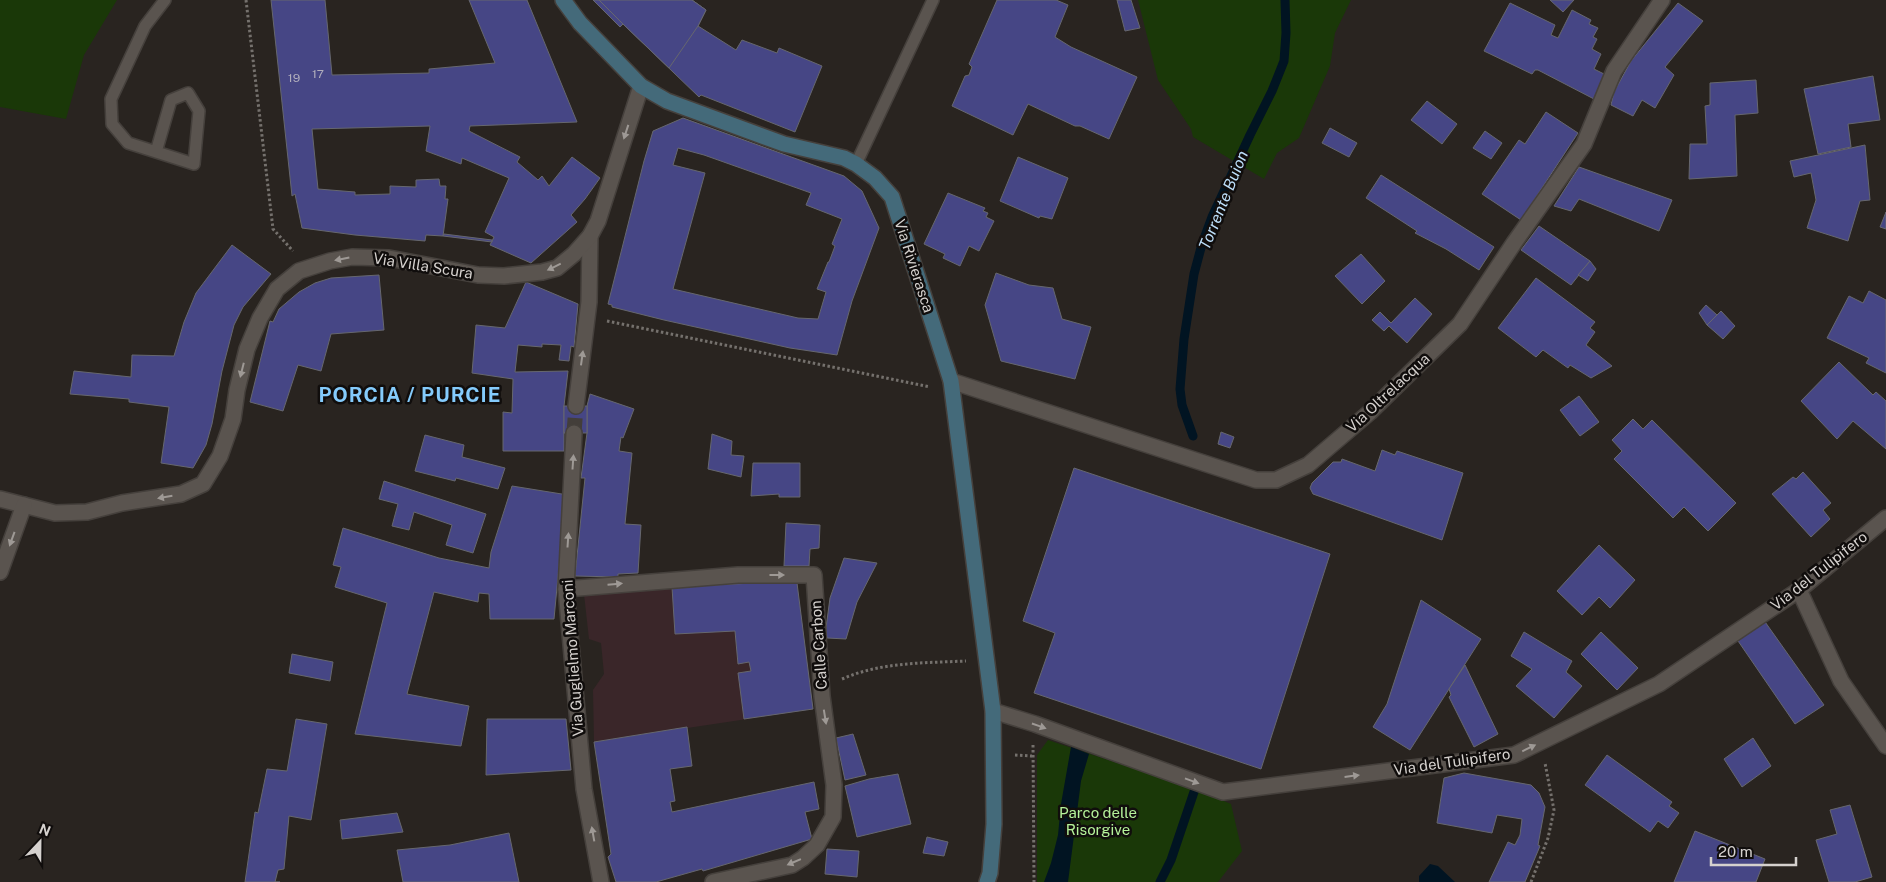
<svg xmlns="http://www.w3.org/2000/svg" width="1886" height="882" font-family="'Public Sans',sans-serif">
  <rect width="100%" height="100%" fill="#292420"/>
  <polygon fill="#3a2629" points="754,583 797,583 813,709 594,742 593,690 604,674 601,643 589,639 584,594 672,587"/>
  <g fill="#1a3808">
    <polygon points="0,0 117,0 84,55 66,119 0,107"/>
    <polygon points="1138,0 1351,0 1335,33 1330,66 1299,138 1277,153 1264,179 1193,137 1191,129 1158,80"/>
    <polygon points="1048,740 1195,789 1231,804 1242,851 1218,882 1037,882 1037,755"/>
  </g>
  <g fill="#011422">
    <polygon points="1071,747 1089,754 1081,781 1068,882 1044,882 1051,863 1058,835 1061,804"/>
    <polygon points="1430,864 1438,866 1455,882 1419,882 1419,876"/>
  </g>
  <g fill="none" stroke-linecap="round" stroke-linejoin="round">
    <g stroke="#011422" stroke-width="9">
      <polyline points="1193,436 1182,405 1180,389 1184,339 1194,274 1202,244 1212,217 1250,135 1272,91 1284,61 1286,33 1285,0"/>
      <polyline points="1160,882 1171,860 1195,789"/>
    </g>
  </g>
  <g fill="#464685" stroke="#66676e" fill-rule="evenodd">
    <polygon points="271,0 325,0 332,75 429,73 429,69 495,63 469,0 527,0 577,122 470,126 469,131 520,157 517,162 538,180 542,176 549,186 572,157 600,178 585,199 571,215 577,222 531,263 490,245 494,237 485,232 509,178 462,158 461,164 426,151 430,126 312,129 318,189 355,192 355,195 390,194 390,186 416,187 416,180 439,179 440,186 446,186 445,199 448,199 443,236 426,235 425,241 355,235 302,228 295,194 292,196"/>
    <polygon points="593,0 692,0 706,10 698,26 736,50 742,40 777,53 779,48 822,66 795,132 701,95 699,97 623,24 620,27"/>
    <polygon points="599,0 692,0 706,10 698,26 669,68 623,24"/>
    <polygon points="997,0 1056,0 1068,5 1055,37 1071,47 1137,77 1109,139 1080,126 1075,126 1028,104 1013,135 952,106 965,76 969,75 972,67 969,64"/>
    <polygon points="1117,0 1131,0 1140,28 1125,31"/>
    <polygon points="1550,0 1574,0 1563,12"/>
    <polygon points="1510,3 1555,25 1551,35 1558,38 1572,10 1591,20 1589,24 1598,28 1593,37 1597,39 1592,49 1601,54 1594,69 1606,75 1594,99 1538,70 1535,70 1532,74 1484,51"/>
    <polygon points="1678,3 1703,21 1665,67 1674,75 1655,108 1642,100 1633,116 1611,105 1614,92 1631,61"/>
    <polygon points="1873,76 1880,120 1848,124 1851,147 1818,154 1804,89"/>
    <polygon points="1756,80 1758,113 1735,115 1737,176 1689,179 1690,144 1707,144 1705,106 1710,105 1710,83"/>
    <polygon points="1427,101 1457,124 1442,144 1411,120"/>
    <polygon points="1546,112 1578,133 1521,220 1482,194 1519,140 1525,144"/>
    <path d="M683 118 844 176 862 191 879 228 852 301 837 355 790 348 664 320 612 307V305L608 304 644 161 653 131ZM678 148 704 155 811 193 806 205 842 219 832 244 835 246 829 262H828L817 289 826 292 818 319 798 318 673 289 705 173 673 165Z"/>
    <polygon points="1330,128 1357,143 1349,157 1322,143"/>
    <polygon points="1485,131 1502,143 1491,159 1473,148"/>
    <polygon points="1865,145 1870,200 1860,201 1848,241 1807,228 1816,200 1811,173 1794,177 1790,161"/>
    <polygon points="1018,157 1068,178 1052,219 1040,216 1039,218 1000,201"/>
    <polygon points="1579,167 1672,200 1659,231 1579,199 1571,211 1554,206"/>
    <polygon points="1381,175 1494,247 1479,270 1446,249 1415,233 1417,231 1366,198"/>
    <polygon points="948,193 985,208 983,211 988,213 986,217 994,221 979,251 969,246 960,266 943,258 945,254 924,244"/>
    <polygon points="1886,212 1886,229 1880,227"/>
    <polygon points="1539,226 1590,261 1571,285 1521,250"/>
    <polygon points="444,234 492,240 492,242 443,236"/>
    <polygon points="232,245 271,274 243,307 234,325 222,371 212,424 206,445 193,468 161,463 169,407 129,402 129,399 70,394 74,371 131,377 132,355 174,356 184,322 196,293"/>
    <polygon points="1361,254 1385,281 1362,304 1335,276"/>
    <polygon points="1590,261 1596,269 1588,281 1578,275"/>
    <polygon points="996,273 1029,285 1053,288 1062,319 1091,327 1075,379 1001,361 985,305"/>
    <polygon points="379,275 384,330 331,334 321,371 298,365 283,411 250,402 270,321 273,322 279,309 299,292 315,283 331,278"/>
    <polygon points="1536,278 1595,322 1590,328 1595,332 1586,345 1612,366 1591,378 1570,365 1568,368 1543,350 1536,357 1498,328"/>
    <polygon points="526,282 578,304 574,347 571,346 569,361 559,360 561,345 542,344 542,347 518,345 515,372 568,371 564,406 564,451 503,451 503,412 512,413 513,379 472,373 476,325 505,328"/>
    <polygon points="1869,291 1886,300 1886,373 1866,363 1869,358 1827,338 1849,296 1863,303"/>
    <polygon points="1415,298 1432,314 1407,343 1389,326 1384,331 1372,320 1380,312 1391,323"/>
    <polygon points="1706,305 1717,315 1707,325 1699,313"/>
    <polygon points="1721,311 1735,326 1723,339 1707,325"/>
    <polygon points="1839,362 1873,395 1876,392 1886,401 1886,449 1853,421 1837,439 1801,401"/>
    <polygon points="590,394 634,409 623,438 621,437 619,451 632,453 625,524 641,525 638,573 618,574 618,577 575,576 585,478 581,478 587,433 587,406"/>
    <polygon points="1579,396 1599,422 1580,436 1560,410"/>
    <rect x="564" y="406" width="23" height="27"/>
    <polygon points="1633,419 1643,429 1652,420 1736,503 1708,531 1684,507 1673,518 1614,459 1622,451 1612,440"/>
    <polygon points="1221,432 1234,437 1230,448 1218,444"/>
    <polygon points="712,434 732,441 731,455 744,456 741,477 708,469"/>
    <polygon points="425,435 464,445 462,457 505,468 498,489 456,478 455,481 415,471"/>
    <polygon points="1382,450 1395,455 1397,451 1463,473 1442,540 1313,494 1310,488 1312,483 1333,462 1341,462 1342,459 1375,471"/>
    <polygon points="753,463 800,463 800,497 779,497 779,494 751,496"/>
    <polygon points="1074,468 1330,554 1261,769 1034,693 1055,633 1023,621"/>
    <polygon points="1803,472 1831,503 1823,510 1830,519 1811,537 1772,494 1793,477 1796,479"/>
    <polygon points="384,481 486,514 473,553 446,545 452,525 414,512 409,530 392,526 398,504 379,499"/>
    <polygon points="512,486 568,495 559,566 554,619 490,619 489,594 479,593 478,602 434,592 407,694 469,706 461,746 355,734 387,603 335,587 341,567 333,565 343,528 439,558 489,568 491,552"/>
    <polygon points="786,523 820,525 819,548 810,549 809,566 784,566"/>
    <polygon points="1599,545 1635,580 1610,608 1599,597 1582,615 1557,591"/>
    <polygon points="844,558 877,563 857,602 846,639 827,638 826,628 830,598"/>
    <polygon points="754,583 797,583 813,709 744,719 738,673 751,671 749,662 738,664 735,631 675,634 672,587"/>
    <polygon points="1421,600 1481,639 1410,750 1373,727 1387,704"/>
    <polygon points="1763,619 1824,705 1795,724 1736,638"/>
    <polygon points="1524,632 1572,661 1566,672 1582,686 1554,718 1516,686 1532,669 1511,656"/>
    <polygon points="1601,632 1638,668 1617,690 1581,654"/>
    <polygon points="292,654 333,662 330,681 289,673"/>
    <polygon points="1465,665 1498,734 1474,747 1449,697 1451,695 1449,689"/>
    <polygon points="296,719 327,724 311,820 289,816 284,869 278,870 275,882 280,882 245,882 255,812 258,813 267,769 287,771"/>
    <polygon points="487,719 566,719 571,770 486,775"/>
    <polygon points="687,727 692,766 670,769 675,801 670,802 672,812 814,782 819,809 805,812 812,839 703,871 702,869 656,882 616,882 608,857 611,854 594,742"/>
    <polygon points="853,734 866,775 845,780 836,738"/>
    <polygon points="1753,738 1771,766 1742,787 1724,759"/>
    <polygon points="1607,755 1672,802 1669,806 1679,813 1668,828 1658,821 1650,832 1585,785"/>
    <polygon points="1464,773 1531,785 1539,793 1545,807 1538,845 1540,846 1525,882 1489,882 1508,842 1515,845 1520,835 1522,819 1497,815 1492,833 1437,823 1444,778"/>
    <polygon points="898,774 911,824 857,837 845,786 869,779"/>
    <polygon points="1850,805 1872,877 1855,882 1829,882 1816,840 1837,834 1830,810"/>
    <polygon points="397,813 403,832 342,839 340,820"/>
    <polygon points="1695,831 1765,859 1756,882 1674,882"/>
    <polygon points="509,833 519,882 403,882 397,850 450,845"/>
    <polygon points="927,837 948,842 944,856 923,853"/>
    <polygon points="827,849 859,851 857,877 825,874"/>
  </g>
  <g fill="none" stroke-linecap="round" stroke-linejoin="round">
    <polyline stroke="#433e3a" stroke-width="15" stroke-dasharray="15 8" stroke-linecap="butt" points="574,433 576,406"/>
    <defs>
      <g id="lane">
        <polyline points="156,152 171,100 188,93 199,111 194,164 128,143 112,124 111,99 145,26 165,0"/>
        <polyline points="856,164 933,0"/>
      </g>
      <g id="street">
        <polyline points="951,381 1256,480 1276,480 1308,465 1370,412 1460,324 1514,243 1584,144 1614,71 1662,0"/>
        <polyline points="576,406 589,302 590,236"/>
        <polyline points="574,433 566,589 584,789 601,882"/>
        <polyline points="0,499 55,513 87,512 122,503 181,494 203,484 220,456 233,419 237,390 247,349 260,318 277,289 299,271 330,261 352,257 389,258 478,275 504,276 542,272 557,268 574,254 590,236 598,221 641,86"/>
        <polyline points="0,572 24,505"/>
        <polyline points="566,589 738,575 814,575 822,696 834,785 833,817 817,845 803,858 792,865 713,882"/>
        <polyline points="1799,590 1841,681 1886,746"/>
        <polyline points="993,711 1035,724 1223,792 1514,755 1659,684 1799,590 1886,518"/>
      </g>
      <polyline id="secondary" points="563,0 580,23 641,86 667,101 784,144 844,158 856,164 875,178 892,197 951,381 993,711 994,824 990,873 987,882"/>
    </defs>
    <use href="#lane" stroke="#45403c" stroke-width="14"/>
    <use href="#street" stroke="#45403c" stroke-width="18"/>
    <use href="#secondary" stroke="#45403c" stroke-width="18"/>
    <g stroke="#75716d" stroke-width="3" stroke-dasharray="2.5 2.5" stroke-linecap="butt">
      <polyline points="246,0 273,229 293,251"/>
      <polyline points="607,321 930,387"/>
      <path d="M842 679C881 662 924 663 966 661"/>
      <polyline points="1033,745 1034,882"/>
      <polyline points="1015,755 1032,756"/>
      <polyline points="1531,882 1548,838 1554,810 1545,763"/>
    </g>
    <use href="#lane" stroke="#5a544f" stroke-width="11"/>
    <use href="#street" stroke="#5a544f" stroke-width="15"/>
    <use href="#secondary" stroke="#446a7a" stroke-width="15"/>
  </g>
  <defs><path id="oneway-solid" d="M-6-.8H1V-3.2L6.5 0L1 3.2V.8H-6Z" transform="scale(1.25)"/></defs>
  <g fill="#9e9995">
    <use href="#oneway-solid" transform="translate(626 132) rotate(108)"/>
    <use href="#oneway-solid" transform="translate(342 259) rotate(169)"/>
    <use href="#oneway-solid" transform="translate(554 267) rotate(154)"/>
    <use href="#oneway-solid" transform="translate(582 358) rotate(-82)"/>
    <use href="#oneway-solid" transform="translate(242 370) rotate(104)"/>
    <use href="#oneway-solid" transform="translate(573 462) rotate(-86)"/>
    <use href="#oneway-solid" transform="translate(165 497) rotate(170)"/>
    <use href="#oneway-solid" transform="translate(12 539) rotate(110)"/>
    <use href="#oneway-solid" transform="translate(568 540) rotate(-86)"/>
    <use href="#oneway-solid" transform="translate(777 575)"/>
    <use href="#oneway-solid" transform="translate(615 584) rotate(-5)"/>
    <use href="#oneway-solid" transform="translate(825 717) rotate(81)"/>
    <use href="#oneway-solid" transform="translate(1039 726) rotate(19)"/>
    <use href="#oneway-solid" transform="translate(1529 748) rotate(-26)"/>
    <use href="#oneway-solid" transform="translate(1352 776) rotate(-7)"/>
    <use href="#oneway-solid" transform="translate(1192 781) rotate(20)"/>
    <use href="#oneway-solid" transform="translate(593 834) rotate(-100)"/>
    <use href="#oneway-solid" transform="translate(794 862) rotate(157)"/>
  </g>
  <g text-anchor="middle" stroke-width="5" stroke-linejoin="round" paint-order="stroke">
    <g font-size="12" fill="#b1aebc">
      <text x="318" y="78">17</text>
      <text x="294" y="82">19</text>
    </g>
    <g font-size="15" fill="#d5d1ce" stroke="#100d0c">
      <text transform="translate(423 266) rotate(9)" y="5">Via Villa Scura</text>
      <text transform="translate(914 266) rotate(72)" y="5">Via Rivierasca</text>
      <text transform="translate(1388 393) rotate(-43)" y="5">Via Oltrelacqua</text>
      <text transform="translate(1819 571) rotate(-38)" y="5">Via del Tulipifero</text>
      <text transform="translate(819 645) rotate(-94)" y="5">Calle Carbon</text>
      <text transform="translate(573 658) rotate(-94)" y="5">Via Guglielmo Marconi</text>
      <text transform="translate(1452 762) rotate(-8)" y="5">Via del Tulipifero</text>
    </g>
    <g font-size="15" fill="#b5f29a" stroke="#100d0c">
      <text x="1098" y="818">Parco delle<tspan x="1098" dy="17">Risorgive</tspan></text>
    </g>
    <g font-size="16" font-style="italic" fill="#bcdef9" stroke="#100d0c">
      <text transform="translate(1223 200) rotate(-68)" y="6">Torrente Buion</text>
    </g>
    <g font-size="20" font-weight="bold" letter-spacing="1" fill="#84cbfc" stroke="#100d0c">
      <text x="410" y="402">PORCIA / PURCIE</text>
    </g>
  </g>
  <g transform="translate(40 842) rotate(22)" stroke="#100d0c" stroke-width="4" paint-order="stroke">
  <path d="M0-4L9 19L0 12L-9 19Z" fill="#d5d1ce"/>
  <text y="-8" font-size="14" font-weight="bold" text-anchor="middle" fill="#d5d1ce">N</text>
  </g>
  <path d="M1711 857v8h85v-8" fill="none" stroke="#d5d1ce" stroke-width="2.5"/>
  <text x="1718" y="857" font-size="15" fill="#d5d1ce" stroke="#100d0c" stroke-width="4" paint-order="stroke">20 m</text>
</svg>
